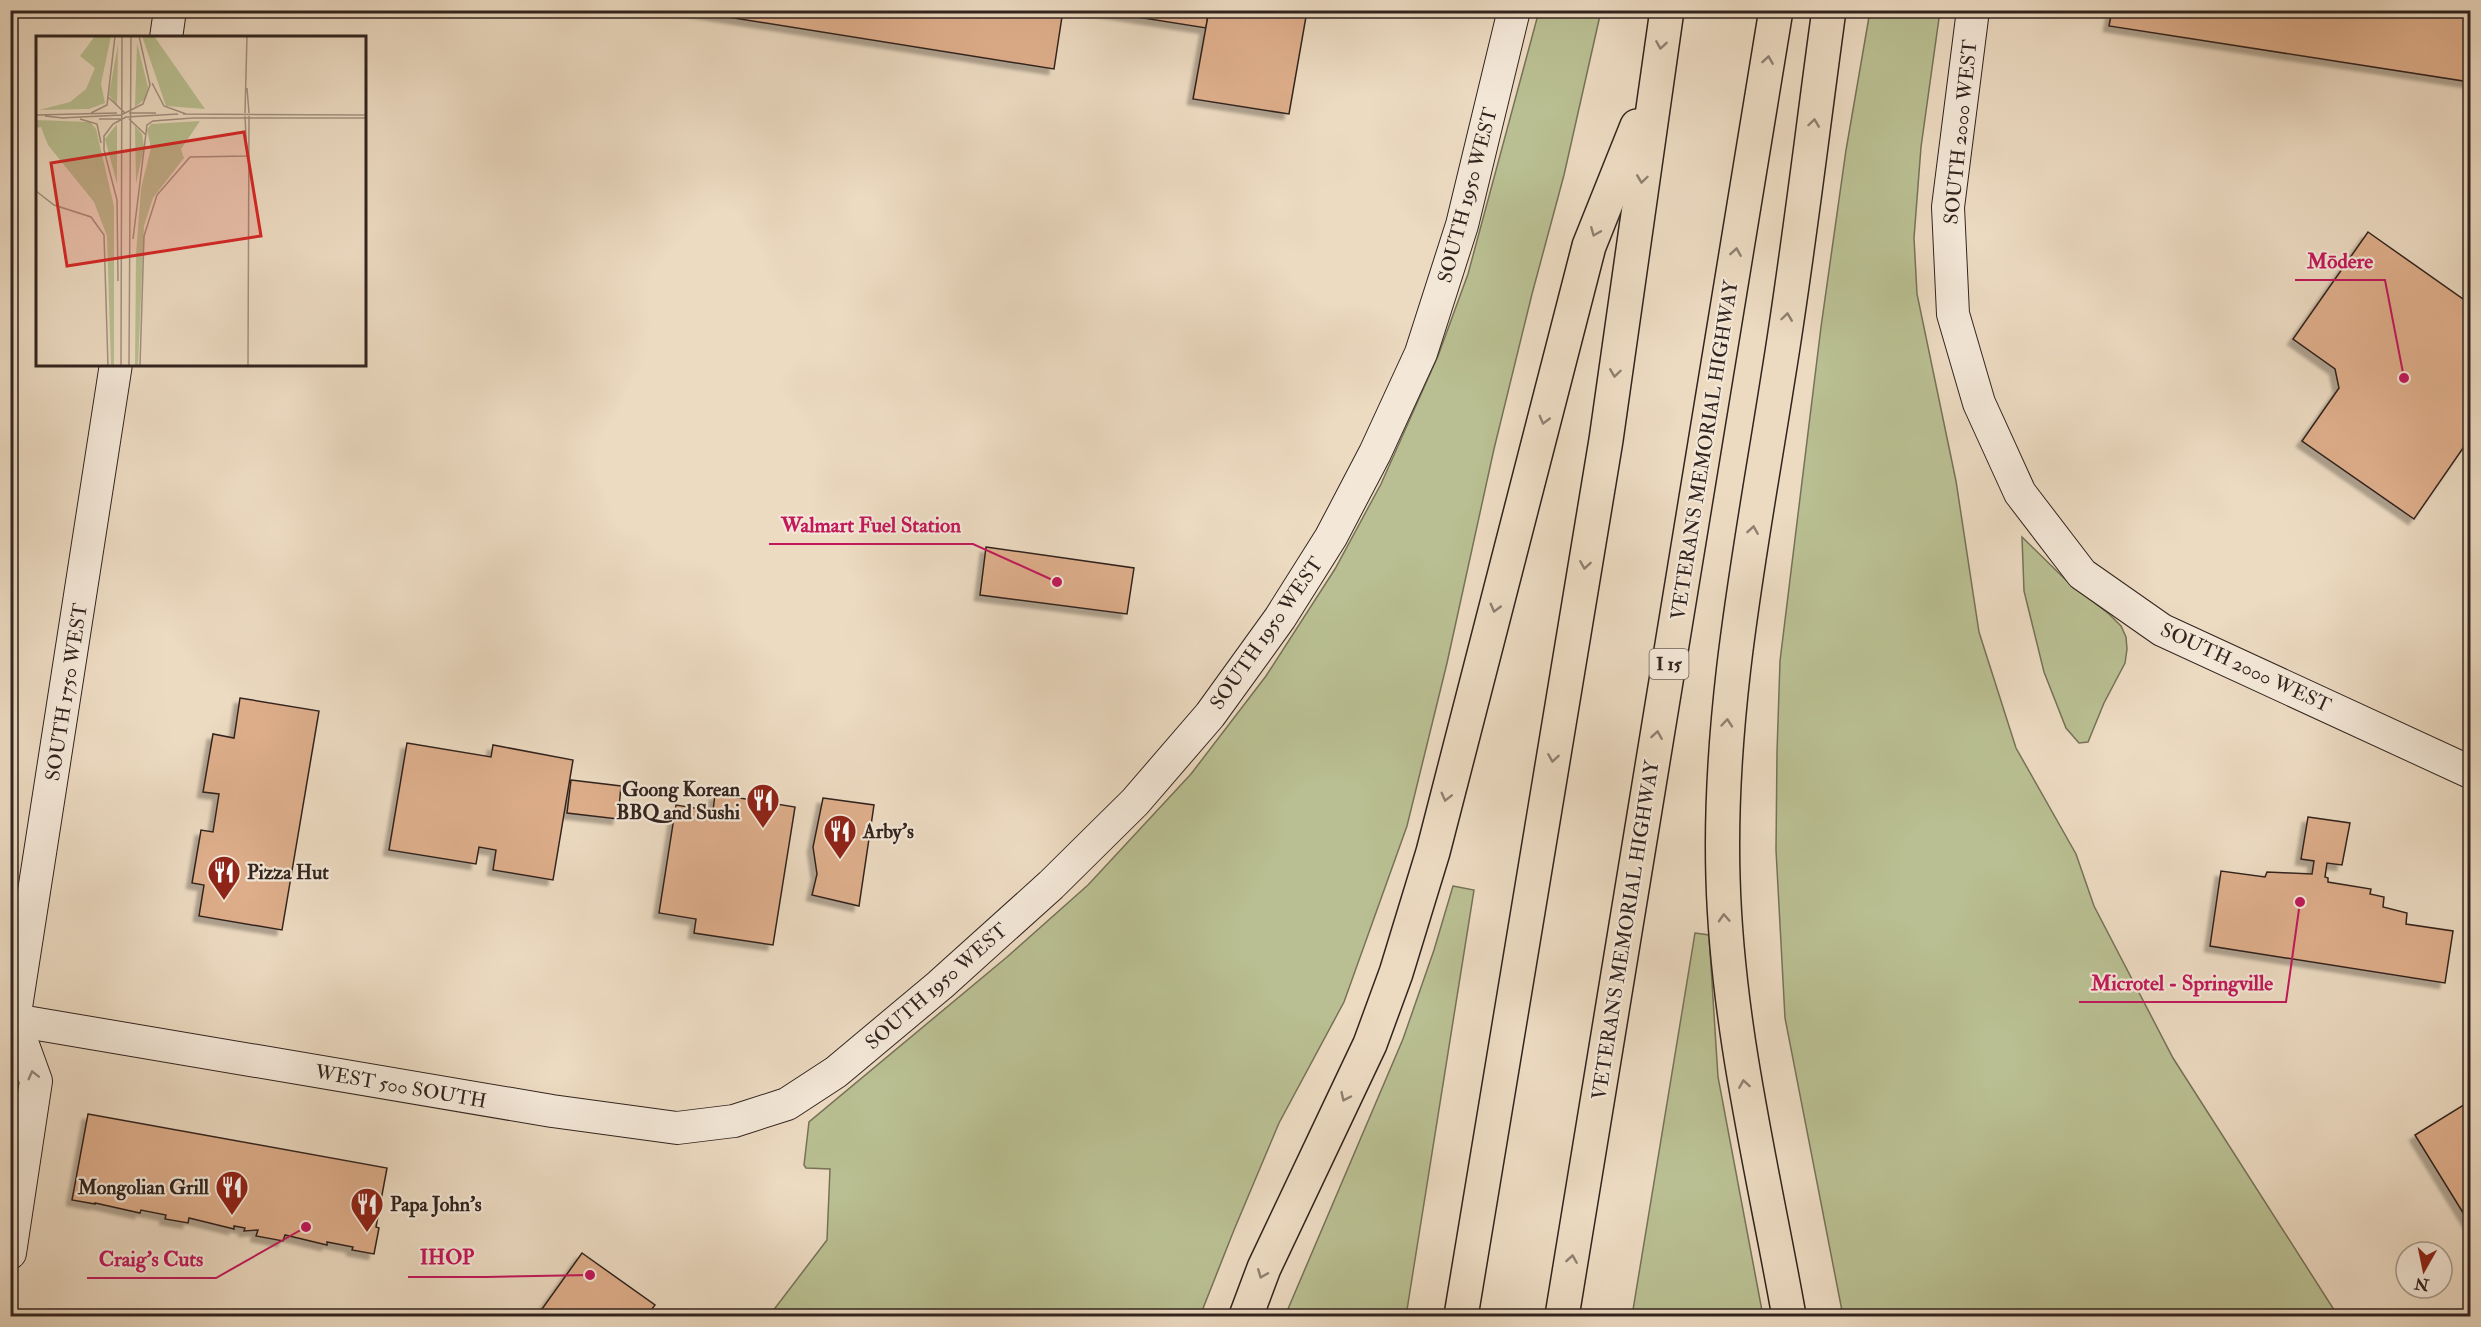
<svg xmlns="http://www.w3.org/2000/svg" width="2481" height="1327" font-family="'IM FELL Double Pica',serif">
  <defs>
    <filter id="shadow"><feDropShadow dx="-5.5" dy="5.5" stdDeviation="1.5" flood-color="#0004"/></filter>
  </defs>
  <rect width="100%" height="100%" fill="#ecdac1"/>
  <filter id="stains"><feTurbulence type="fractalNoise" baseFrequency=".00333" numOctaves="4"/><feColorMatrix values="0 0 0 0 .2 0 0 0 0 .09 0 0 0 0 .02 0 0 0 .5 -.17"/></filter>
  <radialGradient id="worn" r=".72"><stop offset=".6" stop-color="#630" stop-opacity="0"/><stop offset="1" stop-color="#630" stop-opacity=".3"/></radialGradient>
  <g fill="#b9bf92" stroke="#767258" stroke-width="1.5">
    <polygon points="1539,11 1601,11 1564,175 1532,294 1494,449 1447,663 1407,826 1344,1002 1279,1123 1234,1230 1200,1316 769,1316 827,1240 830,1169 806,1168 804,1165 809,1122 1007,957 1088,885 1191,774 1266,676 1335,569 1381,484 1438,356 1468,274"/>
    <polygon points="1870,11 1940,11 1921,147 1914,238 1917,294 1956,481 1979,632 2016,748 2076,854 2094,906 2173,1058 2338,1316 1843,1316 1785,1018 1776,850 1777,752 1780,661 1821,327 1846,150"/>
    <polygon points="2022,537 2070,584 2109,614 2121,626 2126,637 2127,649 2125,663 2104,703 2088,742 2079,743 2066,728 2044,672 2024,591"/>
    <polygon points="1453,886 1474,890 1406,1316 1285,1316 1403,1039 1434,950"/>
    <polygon points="1695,933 1709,935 1718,1077 1763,1316 1632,1316"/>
  </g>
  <g fill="#deae8b" stroke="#32241f" stroke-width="1.5" filter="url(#shadow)">
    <polygon points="684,10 1063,10 1054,69"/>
    <polygon points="1093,10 1209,10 1206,28"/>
    <polygon points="1209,10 1307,11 1289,114 1193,99"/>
    <polygon points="2112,10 2470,10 2470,82 2109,26"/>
    <polygon points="2368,232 2470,304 2470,438 2414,519 2302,441 2339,388 2335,369 2293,339"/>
    <polygon points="986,547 1134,568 1127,614 980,595"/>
    <polygon points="240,698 319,711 282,930 199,916 204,885 192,883 201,830 213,832 219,794 203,792 213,734 234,738"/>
    <polygon points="407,743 491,757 493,745 573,760 553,880 493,870 496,850 479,847 476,864 389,850"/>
    <polygon points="571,780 621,786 618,819 567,813"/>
    <polygon points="715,794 795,807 773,945 694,933 696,919 659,913 676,805 713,811"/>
    <polygon points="823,798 874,805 859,906 812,895 817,874 813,847"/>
    <polygon points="2308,817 2350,823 2342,865 2327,863 2325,877 2328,878 2328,882 2371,889 2370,894 2384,897 2383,907 2407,913 2406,924 2453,931 2445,983 2210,946 2221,871 2265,877 2267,872 2312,874 2314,861 2301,859"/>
    <polygon points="2470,1101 2470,1224 2415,1135"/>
    <polygon points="88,1114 387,1168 376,1227 379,1228 374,1254 352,1250 353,1247 327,1242 327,1245 285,1235 283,1241 256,1236 258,1230 244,1231 245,1228 234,1226 234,1229 189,1218 188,1223 165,1219 166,1215 141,1210 140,1213 95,1203 95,1204 72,1200"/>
    <polygon points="582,1253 655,1305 647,1316 537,1316"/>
  </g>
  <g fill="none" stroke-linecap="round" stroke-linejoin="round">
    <defs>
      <g id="secondary">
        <polyline points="1973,10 1948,207 1953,314 1979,403 2020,493 2082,574 2162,630 2470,772"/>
        <polyline points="166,38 170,10"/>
        <polyline points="14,1020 552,1111 677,1128 734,1121 787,1104 836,1072 940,985 1051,885 1135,802 1210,715 1280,618 1331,537 1375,453 1421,353 1462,225 1514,10"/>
        <polyline points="10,1025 14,1020 116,364"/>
        <polyline points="10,1253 36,1081 14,1020"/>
      </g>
      <g id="highway">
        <polyline points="1246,1316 1264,1268 1370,1044 1396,973 1433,852 1589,246 1637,126"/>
        <polyline points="1461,1316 1606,440 1667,10"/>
        <polyline points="1562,1316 1776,10"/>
        <path d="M1789 1316C1763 1170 1727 1027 1723 878 1718 709 1752 544 1778 378 1798 256 1812 133 1829 10"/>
      </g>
    </defs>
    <use href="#secondary" stroke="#32241f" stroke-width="34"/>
    <use href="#highway" stroke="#32241f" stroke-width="36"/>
    <use href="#secondary" stroke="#f3e7d7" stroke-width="32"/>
    <use href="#highway" stroke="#ecdac1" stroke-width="33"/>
  </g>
  <defs><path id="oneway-chevron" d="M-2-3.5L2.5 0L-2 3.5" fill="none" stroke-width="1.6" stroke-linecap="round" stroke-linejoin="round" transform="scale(1.5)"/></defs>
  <g stroke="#8f7f70">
    <use href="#oneway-chevron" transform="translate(1661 45) rotate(99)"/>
    <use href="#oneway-chevron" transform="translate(1768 60) rotate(-81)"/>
    <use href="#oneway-chevron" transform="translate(1814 123) rotate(-82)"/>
    <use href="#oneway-chevron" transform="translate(1642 179) rotate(98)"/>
    <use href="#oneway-chevron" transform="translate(1595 232) rotate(112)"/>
    <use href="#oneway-chevron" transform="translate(1736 252) rotate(-81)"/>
    <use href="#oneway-chevron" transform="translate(1787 317) rotate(-82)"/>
    <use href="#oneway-chevron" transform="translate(1615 373) rotate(98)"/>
    <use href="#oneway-chevron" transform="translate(1544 420) rotate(105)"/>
    <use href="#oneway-chevron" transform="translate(1753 530) rotate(-81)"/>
    <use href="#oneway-chevron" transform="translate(1585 565) rotate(99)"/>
    <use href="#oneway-chevron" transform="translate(1495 608) rotate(105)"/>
    <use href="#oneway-chevron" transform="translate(1727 723) rotate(-85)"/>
    <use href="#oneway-chevron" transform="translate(1657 735) rotate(-81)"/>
    <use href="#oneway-chevron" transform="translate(1553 758) rotate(99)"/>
    <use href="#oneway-chevron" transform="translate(1446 797) rotate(104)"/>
    <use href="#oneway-chevron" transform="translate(1724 918) rotate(-93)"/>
    <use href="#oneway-chevron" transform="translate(1744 1084) rotate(-99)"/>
    <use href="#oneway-chevron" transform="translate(1345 1097) rotate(115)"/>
    <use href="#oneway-chevron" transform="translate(1572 1259) rotate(-81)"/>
    <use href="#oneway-chevron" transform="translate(1262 1274) rotate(112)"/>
  </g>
  <use stroke="#92867b" href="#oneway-chevron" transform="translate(33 1075) rotate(-104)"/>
  <defs>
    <symbol id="restaurant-pin" viewBox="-11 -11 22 30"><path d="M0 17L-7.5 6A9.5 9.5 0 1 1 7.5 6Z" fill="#8f2418" stroke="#f3e7d7"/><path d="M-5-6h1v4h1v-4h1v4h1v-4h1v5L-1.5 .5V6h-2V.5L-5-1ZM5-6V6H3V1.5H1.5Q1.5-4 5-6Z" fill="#fff"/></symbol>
  </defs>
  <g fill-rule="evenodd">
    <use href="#restaurant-pin" x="744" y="781" width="38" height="52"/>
    <use href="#restaurant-pin" x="821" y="812" width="38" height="52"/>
    <use href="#restaurant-pin" x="205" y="853" width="38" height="52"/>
    <use href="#restaurant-pin" x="213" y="1168" width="38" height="52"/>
    <use href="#restaurant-pin" x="348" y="1185" width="38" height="52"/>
  </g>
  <g text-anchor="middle" stroke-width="4.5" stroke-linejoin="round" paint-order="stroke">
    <rect fill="#f3e7d7" stroke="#6c5e56" stroke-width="1.5" x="1649.5" y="649" width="39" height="30" rx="4.5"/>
    <g font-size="18" font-weight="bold" fill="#32241f">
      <text x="1669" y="670">I 15</text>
    </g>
    <g font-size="20" fill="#32241f" stroke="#f3e7d7">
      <text transform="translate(1960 132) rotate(-84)" y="7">SOUTH 2000 WEST</text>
      <text transform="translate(1467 195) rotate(-75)" y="7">SOUTH 1950 WEST</text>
      <text transform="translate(1704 450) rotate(-81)" y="7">VETERANS MEMORIAL HIGHWAY</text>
      <text transform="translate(1266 633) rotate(-55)" y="7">SOUTH 1950 WEST</text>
      <text transform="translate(2246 667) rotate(25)" y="7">SOUTH 2000 WEST</text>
      <text transform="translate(66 692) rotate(-81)" y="7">SOUTH 1750 WEST</text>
      <text transform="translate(1625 930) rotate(-81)" y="7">VETERANS MEMORIAL HIGHWAY</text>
      <text transform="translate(936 986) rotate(-41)" y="7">SOUTH 1950 WEST</text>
      <text transform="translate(401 1086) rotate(10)" y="7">WEST 500 SOUTH</text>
    </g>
    <g font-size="20" font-weight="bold" fill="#32241f" stroke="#f3e7d7" text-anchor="start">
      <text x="740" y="796" text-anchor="end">Goong Korean<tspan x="740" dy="23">BBQ and Sushi</tspan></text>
      <text x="863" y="838">Arby's</text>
      <text x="247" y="879">Pizza Hut</text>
      <text x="209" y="1194" text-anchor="end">Mongolian Grill</text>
      <text x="390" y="1211">Papa John's</text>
    </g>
  </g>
  <g transform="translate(36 36)">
    <rect width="330" height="330" fill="#ecdac1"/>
    <path d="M59 0H75L65 48 69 67 53 73 3 74 34 66 50 53 59 32 44 20ZM106 0H118L169 73 130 70ZM101 7 112 51 109 63 99 71ZM82 8 81 70 73 59ZM0 84 54 86 60 93 78 170V330H75L71 200 58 166 12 109 5 91 0 92ZM164 85 145 113 148 122 117 162 108 190 102 330H99L100 218 105 152 115 112 111 94 115 88ZM81 88V148L69 103ZM99 90 106 98 108 111 100 148Z" fill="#b9bf92"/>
    <path fill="none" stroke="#a29180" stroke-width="1.5" d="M116 47 128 70 150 78M211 52 213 77M72 61 89 77M55 77 71 69 79 0M93 77H120M209 77 211 0M147 78 330 79M0 79 81 77M9 80 27 82M209 80 211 120M25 82 85 79 107 68 114 49 103 0M156 82H330M44 83 61 88 65 107M63 83H87M93 83 110 99M0 155 18 169 55 181 68 199 72 330M97 203 111 89 117 85 157 82M82 245 81 164 68 114V100L77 88 90 81 142 78M85 330 86 0M93 330 95 0M104 330 108 200 121 159 154 121 211 120M212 330 213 80"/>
    <path fill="#d62828" fill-opacity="0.15" stroke="#d62828" stroke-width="3" d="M208 96 225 200 31 230 15 127Z"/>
    <rect width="330" height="330" fill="none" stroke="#32241f" stroke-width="3"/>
  </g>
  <path fill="none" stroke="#c2185b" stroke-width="2" d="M2404 378L2385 280H2295M1057 582L973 544H769M2300 902L2286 1002H2079M590 1275L486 1277H408M306 1227L216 1278H87"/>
  <g fill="#c2185b" stroke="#f3e7d7" stroke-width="2">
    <circle cx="2404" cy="378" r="6"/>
    <circle cx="1057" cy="582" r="6"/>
    <circle cx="2300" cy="902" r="6"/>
    <circle cx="590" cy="1275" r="6"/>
    <circle cx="306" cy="1227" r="6"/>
  </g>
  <g font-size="21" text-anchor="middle" font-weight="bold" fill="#c2185b" stroke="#f3e7d7" stroke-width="4.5" stroke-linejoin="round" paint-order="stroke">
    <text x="2340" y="268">Mōdere</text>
    <text x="871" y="532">Walmart Fuel Station</text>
    <text x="2182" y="990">Microtel - Springville</text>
    <text x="447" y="1264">IHOP</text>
    <text x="151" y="1266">Craig's Cuts</text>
  </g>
  <rect width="2481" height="1327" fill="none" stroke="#ecdac1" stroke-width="36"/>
  <rect x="12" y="12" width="2457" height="1303" fill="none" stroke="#32241f" stroke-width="3"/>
  <rect x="18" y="18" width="2445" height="1291" fill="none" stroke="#32241f" stroke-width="1.5"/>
  <g transform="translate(2424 1270) rotate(189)"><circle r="28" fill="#f3e7d7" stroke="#a6998d" stroke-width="1.5"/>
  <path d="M0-4.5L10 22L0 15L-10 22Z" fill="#8f2418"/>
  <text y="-9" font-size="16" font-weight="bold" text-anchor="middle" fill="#32241f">N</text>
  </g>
  <rect width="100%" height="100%" filter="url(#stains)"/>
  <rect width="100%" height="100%" fill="url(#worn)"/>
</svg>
